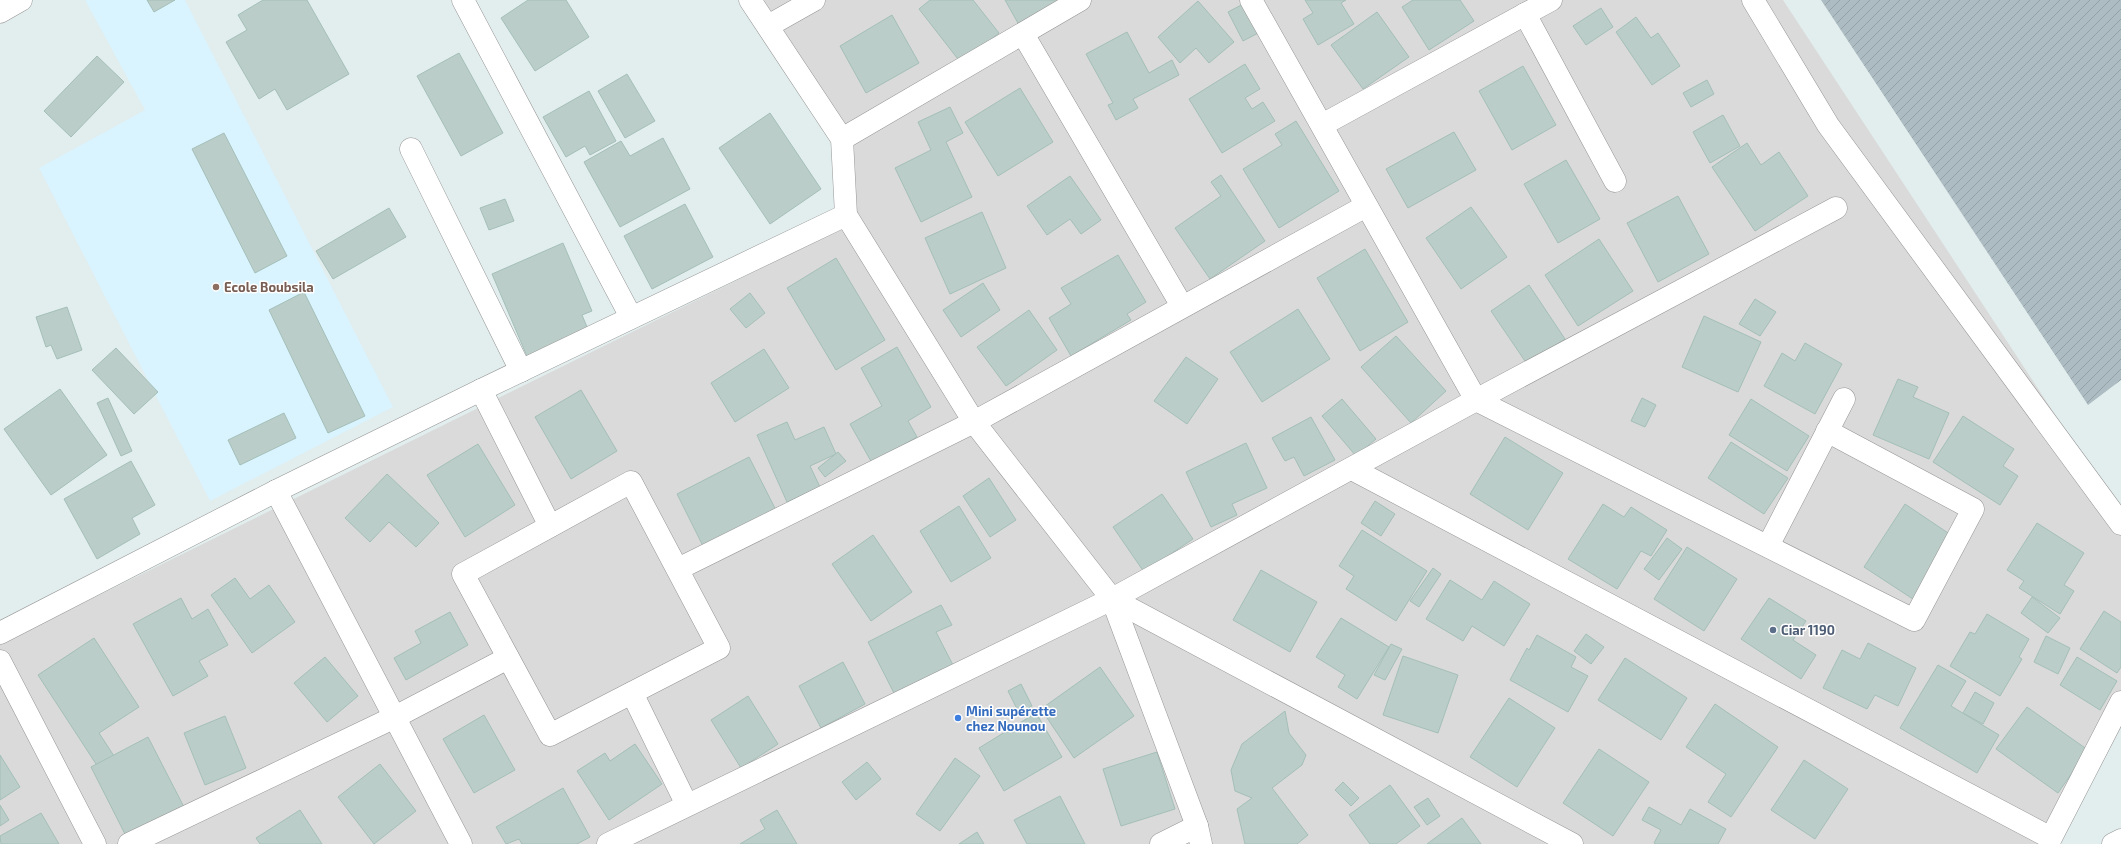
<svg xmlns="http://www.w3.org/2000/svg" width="2121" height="844" font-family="'Exo 2',sans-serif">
  <defs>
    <pattern id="construction-furrows" width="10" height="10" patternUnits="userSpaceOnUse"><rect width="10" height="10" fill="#adbcc2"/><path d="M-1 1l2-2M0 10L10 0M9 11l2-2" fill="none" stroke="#94a1a6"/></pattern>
  </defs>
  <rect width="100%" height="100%" fill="#e2eded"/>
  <polygon fill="#d9dad9" points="764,0 1783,0 2121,515 2121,703 2040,844 0,844 0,644 853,223 847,131"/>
  <polygon fill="#d9f3ff" points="85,0 185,0 393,407 210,501 39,168 145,110"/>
  <polygon fill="url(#construction-furrows)" points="1821,0 2121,0 2121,380 2088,405"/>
  <g fill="#bbcdc8" stroke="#a4bfb8">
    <polygon points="147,0 175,0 154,12"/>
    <polygon points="263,0 307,0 349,74 287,110 275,89 259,99 226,42 247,30 238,15"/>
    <polygon points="528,0 566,0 589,37 535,71 501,18"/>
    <polygon points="930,0 973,0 999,33 961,63 919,9"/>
    <polygon points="1005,0 1063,0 1019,25"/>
    <polygon points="1305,0 1346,0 1341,3 1354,24 1318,45 1303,19 1313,13"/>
    <polygon points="1413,0 1460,0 1474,21 1429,50 1402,7"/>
    <polygon points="1198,1 1234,42 1209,63 1196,48 1180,63 1158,37"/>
    <polygon points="1247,2 1262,31 1243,41 1228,12"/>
    <polygon points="1601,8 1613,27 1586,45 1573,26"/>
    <polygon points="1377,12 1409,57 1363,89 1331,45"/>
    <polygon points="892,15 919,63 866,93 840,46"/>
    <polygon points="1636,17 1651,38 1658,33 1680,66 1652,85 1616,32"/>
    <polygon points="1127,32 1149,73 1172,60 1179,75 1133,99 1138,108 1116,120 1108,105 1113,103 1086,54"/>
    <polygon points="459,53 503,133 461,156 417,76"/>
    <polygon points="97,56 124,82 71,137 44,111"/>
    <polygon points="1245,64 1260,89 1245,98 1252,109 1263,102 1275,121 1222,153 1189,99"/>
    <polygon points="1523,66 1556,125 1512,150 1479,91"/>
    <polygon points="627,74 655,121 625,138 598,91"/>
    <polygon points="1707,80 1714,94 1691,107 1683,93"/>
    <polygon points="1020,88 1053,142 998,176 965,122"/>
    <polygon points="589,91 616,141 590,155 585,146 566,157 543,117"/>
    <polygon points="950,107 963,133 946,142 972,197 921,222 895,168 931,150 918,122"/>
    <polygon points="770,113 821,189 770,224 719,148"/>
    <polygon points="1723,115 1740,146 1710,163 1693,132"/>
    <polygon points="1296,121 1339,191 1279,228 1243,169 1282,145 1275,134"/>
    <polygon points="1454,132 1476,170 1408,208 1386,169"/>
    <polygon points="224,133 287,256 255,273 192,149"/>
    <polygon points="663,138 690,189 620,227 584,162 621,141 630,156"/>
    <polygon points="1747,143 1761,165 1779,152 1808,196 1755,231 1712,167"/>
    <polygon points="1566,160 1600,219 1558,243 1524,184"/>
    <polygon points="1221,175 1265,241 1210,279 1175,228 1221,196 1211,182"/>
    <polygon points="1070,176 1101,220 1081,234 1070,219 1047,235 1027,206"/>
    <polygon points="1678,196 1709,254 1658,282 1627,223"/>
    <polygon points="505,199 514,221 489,230 480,208"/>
    <polygon points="685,204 713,257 652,289 624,236"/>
    <polygon points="1471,207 1507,257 1461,289 1426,238"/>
    <polygon points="389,208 406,237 333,279 316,251"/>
    <polygon points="982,212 1006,268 950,294 925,238"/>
    <polygon points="1599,239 1633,291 1578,326 1545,275"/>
    <polygon points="563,243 592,311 582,315 590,334 529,361 492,274"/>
    <polygon points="1365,249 1408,322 1360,351 1317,278"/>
    <polygon points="1118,255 1146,302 1127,314 1131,320 1071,356 1049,318 1071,304 1061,288"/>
    <polygon points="836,258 885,340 836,370 787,288"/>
    <polygon points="983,283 1000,310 961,337 943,310"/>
    <polygon points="1529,285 1565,339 1527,364 1491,311"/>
    <polygon points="304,292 365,416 328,433 269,310"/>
    <polygon points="750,293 765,313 746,328 730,309"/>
    <polygon points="1755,299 1776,312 1760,336 1739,324"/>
    <polygon points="67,307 82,350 57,359 51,345 46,347 36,317"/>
    <polygon points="1298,309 1330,359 1262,402 1230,352"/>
    <polygon points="1029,310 1057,350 1006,386 977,347"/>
    <polygon points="1704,316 1761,342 1738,392 1682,367"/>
    <polygon points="1396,336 1446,391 1411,423 1361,367"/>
    <polygon points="1805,343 1842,364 1815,414 1764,386 1782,353 1795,361"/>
    <polygon points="897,347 931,407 908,421 917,437 872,463 850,424 882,406 861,368"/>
    <polygon points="116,348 158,392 134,414 92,370"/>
    <polygon points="764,349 789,388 735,422 711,383"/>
    <polygon points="1186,357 1218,379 1187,424 1154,401"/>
    <polygon points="1898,379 1918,387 1913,397 1949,413 1929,459 1873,435"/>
    <polygon points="60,389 107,455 51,495 4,429"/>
    <polygon points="581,390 617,451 571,479 535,417"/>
    <polygon points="108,398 132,451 121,456 97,403"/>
    <polygon points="1642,398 1656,405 1645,427 1631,421"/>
    <polygon points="1342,399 1376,439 1356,456 1322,416"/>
    <polygon points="1751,399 1809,436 1787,471 1729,435"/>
    <polygon points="284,413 296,438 240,465 228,440"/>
    <polygon points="1963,416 2014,449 2003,466 2018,476 2000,505 1933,462"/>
    <polygon points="1311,417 1335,460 1304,476 1294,457 1285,461 1272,438"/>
    <polygon points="787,422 795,440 824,427 836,454 810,466 820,487 787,502 757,435"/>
    <polygon points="1505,437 1563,473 1528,530 1470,494"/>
    <polygon points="1731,442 1788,478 1764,514 1708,478"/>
    <polygon points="1246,443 1267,488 1232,504 1237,515 1211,527 1186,472"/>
    <polygon points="478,444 515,505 465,537 427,475"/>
    <polygon points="838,452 846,461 825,477 818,468"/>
    <polygon points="749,457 782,522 704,548 677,494"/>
    <polygon points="131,461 155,505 132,518 140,534 97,559 64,499"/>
    <polygon points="387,474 439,523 416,547 389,522 370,542 345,518"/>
    <polygon points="989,478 1016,520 990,537 963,496"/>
    <polygon points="1162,494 1193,539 1144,572 1113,527"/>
    <polygon points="1375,501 1395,514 1381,536 1361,523"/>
    <polygon points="1603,504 1624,517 1631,507 1667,530 1651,556 1641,551 1617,589 1568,559"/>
    <polygon points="1905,504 1960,541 1919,603 1864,567"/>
    <polygon points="959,506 991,558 951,582 920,531"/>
    <polygon points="2037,523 2084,553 2064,585 2074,591 2060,614 2019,588 2024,581 2007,570"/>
    <polygon points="1362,530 1427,571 1396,621 1346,589 1354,576 1339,566"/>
    <polygon points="873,535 912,592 871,621 832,564"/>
    <polygon points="1667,538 1682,549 1659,580 1644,569"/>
    <polygon points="1687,547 1737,579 1704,631 1654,599"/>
    <polygon points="1433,568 1441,574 1419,607 1410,601"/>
    <polygon points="1261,570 1317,602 1290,652 1233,620"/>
    <polygon points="235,578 250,599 269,585 295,622 252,653 211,595"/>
    <polygon points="1450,580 1482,600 1494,581 1530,604 1504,646 1472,626 1463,641 1426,619"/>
    <polygon points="2032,597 2060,618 2048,633 2021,613"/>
    <polygon points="181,598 192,619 208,609 228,645 199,661 208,676 173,696 133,624"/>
    <polygon points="1769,598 1806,621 1793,640 1816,655 1801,679 1741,639"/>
    <polygon points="941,605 952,625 936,632 954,667 896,697 868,642"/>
    <polygon points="2104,611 2121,622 2121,667 2117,673 2080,649"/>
    <polygon points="450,612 468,645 406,680 394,658 421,643 415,631"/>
    <polygon points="1987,614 2029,639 2019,657 2022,659 2000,696 1950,666 1970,632 1975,634"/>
    <polygon points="1341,618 1389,647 1357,699 1338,687 1345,675 1316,657"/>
    <polygon points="1586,634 1604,647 1591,664 1574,651"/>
    <polygon points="1537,635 1576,657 1571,667 1588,676 1568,712 1510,680 1527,648 1529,650"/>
    <polygon points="2046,636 2070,648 2058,674 2034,662"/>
    <polygon points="94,638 139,707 99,733 114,756 98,767 38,675"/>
    <polygon points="1868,643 1916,668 1898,706 1875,695 1867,709 1823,688 1842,650 1860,659"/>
    <polygon points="1391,644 1402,649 1385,680 1374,675"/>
    <polygon points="1403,656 1458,675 1438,733 1383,715"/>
    <polygon points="325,657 358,696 327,722 294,683"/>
    <polygon points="2077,657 2117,681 2100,710 2060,685"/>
    <polygon points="1625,658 1687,698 1661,740 1598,700"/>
    <polygon points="843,662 865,704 821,728 799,686"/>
    <polygon points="1938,665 1966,681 1951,706 1999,735 1977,773 1900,728"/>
    <polygon points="1100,667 1134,716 1074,758 1041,709"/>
    <polygon points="1021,684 1032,706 1019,713 1008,691"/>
    <polygon points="1975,692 1994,703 1983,724 1963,713"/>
    <polygon points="748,696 778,744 741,768 711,720"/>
    <polygon points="1509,698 1555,728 1517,787 1470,757"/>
    <polygon points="1715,704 1778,747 1731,817 1708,802 1726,774 1686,747"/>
    <polygon points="2027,707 2088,750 2058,793 1996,749"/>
    <polygon points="1285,711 1289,733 1306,755 1302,765 1272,788 1308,835 1297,844 1245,844 1237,809 1252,798 1235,791 1231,770 1242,744"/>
    <polygon points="1036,713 1062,757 1004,791 979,748"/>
    <polygon points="484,715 515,770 474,793 443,739"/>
    <polygon points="225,716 246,768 205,785 184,733"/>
    <polygon points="148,737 185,809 127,838 91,767"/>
    <polygon points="635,744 662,784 609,820 577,771 605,753 610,761"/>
    <polygon points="1599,749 1649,782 1613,836 1563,803"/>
    <polygon points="1157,752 1175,809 1121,826 1103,769"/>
    <polygon points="0,755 20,787 0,800"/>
    <polygon points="955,758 980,776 940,831 916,814"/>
    <polygon points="1804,760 1848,789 1815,839 1771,810"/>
    <polygon points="867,762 881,779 856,800 842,782"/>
    <polygon points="380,764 416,811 374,844 338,797"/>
    <polygon points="1343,782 1359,798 1351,806 1335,790"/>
    <polygon points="1390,785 1420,826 1396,844 1370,844 1349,815"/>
    <polygon points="563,788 590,837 577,844 522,844 519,839 506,844 496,827"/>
    <polygon points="1060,796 1085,844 1027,844 1014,820"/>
    <polygon points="1428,798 1440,816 1427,825 1414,807"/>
    <polygon points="0,805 9,820 0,826"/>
    <polygon points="1649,807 1681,825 1690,809 1726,829 1718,844 1656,844 1654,843 1661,830 1642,820"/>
    <polygon points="300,810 322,844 260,844 256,838"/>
    <polygon points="777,810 797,844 740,844 765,829 760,820"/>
    <polygon points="41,813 59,844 1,844 0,836"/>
    <polygon points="1462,818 1481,844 1427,844"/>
    <polygon points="977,832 984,844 959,844"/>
  </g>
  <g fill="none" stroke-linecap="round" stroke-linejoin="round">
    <defs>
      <g id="minor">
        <polyline points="463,0 631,317"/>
        <polyline points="1251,0 1476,400 1914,620 1973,509 1827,431"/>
        <polyline points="1753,0 1828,125 2121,524"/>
        <polyline points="0,12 21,0"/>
        <polyline points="1525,14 1615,181"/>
        <polyline points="768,26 814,0"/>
        <polyline points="1023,34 1182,306"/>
        <polyline points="1322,125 1551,0"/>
        <polyline points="842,139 1080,0"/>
        <polyline points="411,149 521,371"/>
        <polyline points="846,215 974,422 1112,599 1572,844"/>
        <polyline points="481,390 550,526"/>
        <polyline points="1352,469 2051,838 2121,702"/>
        <polygon points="631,482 719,648 550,735 463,574"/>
        <polyline points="276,491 461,844"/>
        <polyline points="1768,546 1844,399"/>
        <polyline points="678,569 974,422 1366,206"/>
        <polyline points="1112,599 1197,826 1201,844"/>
        <polyline points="0,633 276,491 481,390 846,215 842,139 750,0"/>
        <polyline points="0,661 95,844"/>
        <polyline points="632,693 687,805"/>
        <polyline points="129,844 395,717 508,658"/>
        <polyline points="608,844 1112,599 1476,400 1836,208"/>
        <polyline points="1161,844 1197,826"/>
        <polyline points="2113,844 2121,840"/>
      </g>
    </defs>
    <use href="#minor" stroke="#969696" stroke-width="23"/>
    <use href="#minor" stroke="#fff" stroke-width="22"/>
  </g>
  <circle fill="#8d6e63" stroke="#fff" stroke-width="1.5" cx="216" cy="287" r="4"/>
  <circle fill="#5c6f8a" stroke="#fff" stroke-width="1.5" cx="1773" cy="630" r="4"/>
  <circle fill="#3f7fe0" stroke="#fff" stroke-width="1.5" cx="958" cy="718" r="4"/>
  <g text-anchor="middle" stroke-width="3" stroke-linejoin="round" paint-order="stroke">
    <g font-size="13" font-weight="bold" fill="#785e54" stroke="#fff" text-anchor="start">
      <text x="224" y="292">Ecole Boubsila</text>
    </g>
    <g font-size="13" font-weight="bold" fill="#4e5e75" stroke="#fff" text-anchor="start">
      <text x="1781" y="635">Ciar 1190</text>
    </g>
    <g font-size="13" font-weight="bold" fill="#366cbe" stroke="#fff" text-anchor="start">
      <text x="966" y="716">Mini supérette<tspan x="966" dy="15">chez Nounou</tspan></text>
    </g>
  </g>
</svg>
